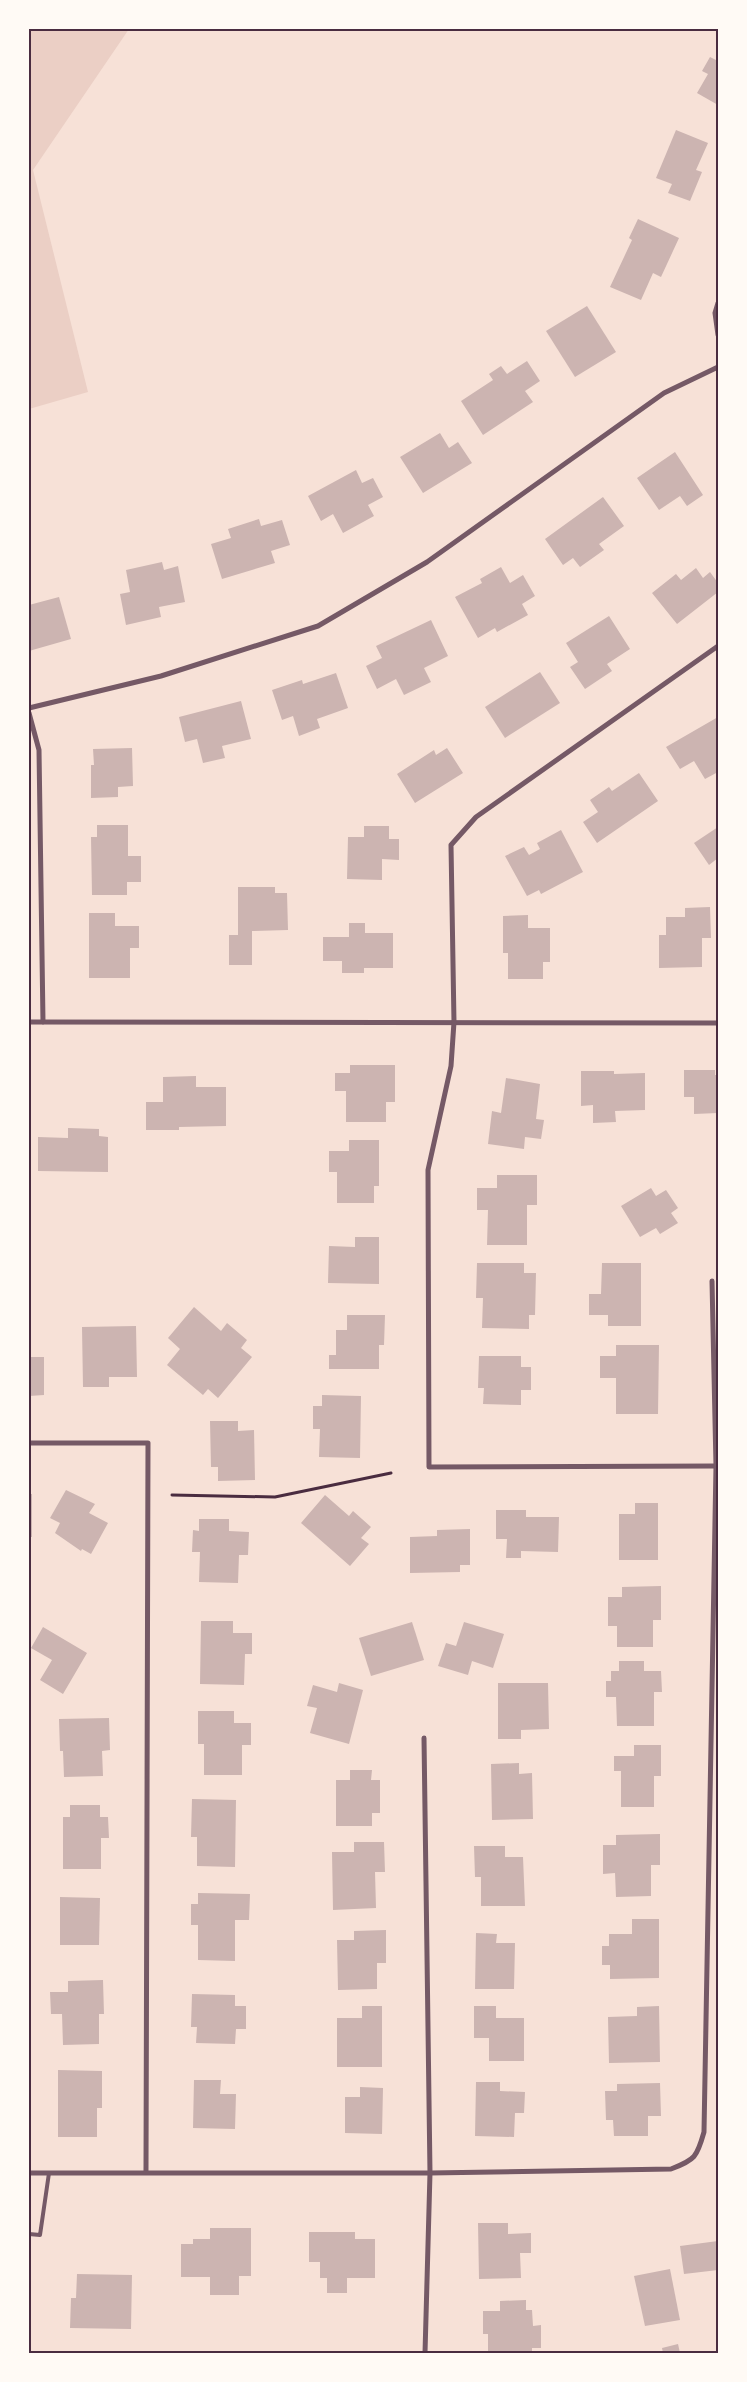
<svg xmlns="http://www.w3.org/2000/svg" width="747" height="2382" font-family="'Playfair Display',serif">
  <rect width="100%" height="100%" fill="#f7e1d7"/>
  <polygon fill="#ebcfc5" points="29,29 129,29 33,170 88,392 29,409"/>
  <g fill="#ccb4b1">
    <polygon points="718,56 718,105 697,93 708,74 702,71 710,57 716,60"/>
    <polygon points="676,130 708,143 696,170 702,172 690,201 668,193 672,184 656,178"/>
    <polygon points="638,219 679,238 661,277 653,273 641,300 610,287 632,240 629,238"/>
    <polygon points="587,306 616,352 575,377 546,331"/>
    <polygon points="527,361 540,381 525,391 533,402 483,435 461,401 493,380 489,374 501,366 507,374"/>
    <polygon points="440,433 449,448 458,442 472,463 423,493 400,457"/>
    <polygon points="675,452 703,495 687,506 680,496 659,510 637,478"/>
    <polygon points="356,470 362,483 373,478 383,497 368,505 374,516 343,533 333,514 321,521 308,496"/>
    <polygon points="603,497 624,526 599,544 604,550 580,567 573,558 563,565 545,539"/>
    <polygon points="259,519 261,526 282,520 290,545 271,551 275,563 222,579 211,544 231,538 228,529"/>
    <polygon points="162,562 164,570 178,566 185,602 159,607 161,617 126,625 120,594 130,592 126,570"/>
    <polygon points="501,567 510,583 523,575 535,596 522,604 528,615 497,632 495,628 478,638 455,597 482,583 480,579"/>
    <polygon points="696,568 703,578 710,572 718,583 718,592 677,624 652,593 676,574 681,580"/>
    <polygon points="59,597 71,639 29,651 29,605"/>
    <polygon points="609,616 630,649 607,664 612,671 585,689 570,667 578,662 566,643"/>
    <polygon points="431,620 448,656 424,668 431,682 404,695 396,679 377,689 366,666 382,658 376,646"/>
    <polygon points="540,672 560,703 505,738 485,707"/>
    <polygon points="336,673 348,708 317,719 320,728 299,736 293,716 282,720 272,690 302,680 303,684"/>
    <polygon points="241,701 251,739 222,746 225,758 203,763 197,739 185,742 179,717"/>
    <polygon points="718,717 718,759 716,760 718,772 705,779 694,761 680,769 666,747"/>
    <polygon points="132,748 133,786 118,787 118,797 91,798 91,765 94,765 93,749"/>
    <polygon points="447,748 463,773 415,803 397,774 434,750 436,755"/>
    <polygon points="639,773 658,801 597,843 583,822 598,812 590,800 609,787 612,791"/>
    <polygon points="97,825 128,825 128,856 141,856 141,882 127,882 127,895 92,895 91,837 97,837"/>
    <polygon points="364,826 389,826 389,839 399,839 399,860 382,859 382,880 347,879 348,837 364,837"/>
    <polygon points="718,827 718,858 709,865 694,843"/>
    <polygon points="561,830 583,872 541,894 539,890 527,896 505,856 524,847 529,855 540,849 537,843"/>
    <polygon points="238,887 275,887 275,893 287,893 288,930 252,931 252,965 229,965 229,935 238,935"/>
    <polygon points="710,907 711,938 702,938 702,967 659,968 659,935 666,935 666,917 685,917 685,908"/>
    <polygon points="89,913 115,913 115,926 139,926 139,948 130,948 130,978 89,978"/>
    <polygon points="528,915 528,928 550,928 550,962 543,962 543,979 508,979 508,953 503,953 503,916"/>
    <polygon points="349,923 365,923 365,933 393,933 393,968 364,968 364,973 342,973 342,961 323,961 323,937 349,937"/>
    <polygon points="350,1065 395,1065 395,1102 386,1102 386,1122 346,1122 346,1091 335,1091 335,1073 350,1073"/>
    <polygon points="684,1070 715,1070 715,1075 718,1075 718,1113 694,1114 694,1097 684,1097"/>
    <polygon points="581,1071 614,1071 614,1074 645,1073 645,1110 615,1111 616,1122 593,1123 593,1105 581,1106"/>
    <polygon points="196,1076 196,1087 226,1087 226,1126 179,1127 179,1130 146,1130 146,1102 163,1102 163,1077"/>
    <polygon points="506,1078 540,1084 536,1119 544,1120 541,1139 525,1137 524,1149 488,1144 492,1111 501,1113"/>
    <polygon points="68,1128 99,1129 99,1136 108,1137 108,1172 38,1171 38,1137 68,1138"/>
    <polygon points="349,1140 379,1140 379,1186 374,1186 374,1203 337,1203 337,1172 329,1172 329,1151 349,1151"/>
    <polygon points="497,1175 537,1175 537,1205 527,1205 527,1245 487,1245 488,1210 477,1210 477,1188 497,1188"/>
    <polygon points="651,1188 656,1196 666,1190 678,1208 671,1213 678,1223 660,1234 656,1228 640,1237 621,1206"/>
    <polygon points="355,1237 379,1237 379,1284 328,1283 329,1246 355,1247"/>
    <polygon points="477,1263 524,1263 524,1273 536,1273 535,1315 529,1315 529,1329 482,1328 483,1298 476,1298"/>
    <polygon points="602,1263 641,1263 641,1326 608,1326 608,1315 589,1315 589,1294 601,1294"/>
    <polygon points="194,1307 221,1331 227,1323 247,1340 241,1348 252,1357 218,1398 208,1389 203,1395 167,1365 180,1349 168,1338"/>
    <polygon points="347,1315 385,1315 384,1345 379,1345 379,1369 329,1369 329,1355 336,1355 336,1330 347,1330"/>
    <polygon points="136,1326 137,1377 109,1377 109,1387 83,1387 82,1327"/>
    <polygon points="616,1345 659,1345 658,1414 616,1414 616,1378 600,1378 600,1356 616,1356"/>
    <polygon points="479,1356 521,1356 521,1367 531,1367 531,1390 521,1390 521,1405 483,1404 484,1388 478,1388"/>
    <polygon points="29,1357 44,1357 44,1395 29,1396"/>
    <polygon points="322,1395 361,1396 360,1458 319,1457 320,1429 313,1429 313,1406 322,1406"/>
    <polygon points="210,1421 238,1421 238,1431 254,1430 255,1480 218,1481 218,1467 211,1467"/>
    <polygon points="66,1490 95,1504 89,1513 108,1523 91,1554 82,1549 81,1551 55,1533 60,1523 50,1518"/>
    <rect x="29" y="1494" width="3" height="43"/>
    <polygon points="325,1495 349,1516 353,1511 371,1527 361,1538 369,1544 350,1566 301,1523"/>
    <polygon points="635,1503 658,1503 658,1560 619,1560 619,1514 635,1514"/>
    <polygon points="496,1510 526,1510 526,1517 559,1517 558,1552 521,1551 521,1558 506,1558 507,1539 496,1539"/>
    <polygon points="199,1519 229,1519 229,1531 249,1532 248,1555 239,1555 238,1583 199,1582 200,1552 192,1552 193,1530 199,1531"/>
    <polygon points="470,1529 470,1565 460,1565 460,1572 410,1573 410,1537 437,1536 437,1530"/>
    <polygon points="661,1586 661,1620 653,1620 653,1647 617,1647 617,1626 608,1626 608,1597 622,1597 622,1587"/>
    <polygon points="201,1621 233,1621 233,1633 252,1633 252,1654 245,1654 244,1685 200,1684"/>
    <polygon points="412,1622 424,1660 371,1676 359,1638"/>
    <polygon points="464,1622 504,1634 493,1668 472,1661 468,1675 438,1666 446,1643 456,1646"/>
    <polygon points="43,1627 87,1653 63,1694 40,1680 52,1660 31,1648"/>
    <polygon points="619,1661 644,1661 644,1671 661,1671 662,1692 654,1692 654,1726 617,1726 616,1697 606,1697 606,1681 611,1681 611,1671 619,1671"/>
    <polygon points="339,1683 363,1690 349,1744 310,1733 317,1708 307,1706 313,1685 337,1692"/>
    <polygon points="498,1683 548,1683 549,1729 521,1730 521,1739 498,1739"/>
    <polygon points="198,1711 234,1711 234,1723 251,1723 251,1745 242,1745 242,1775 204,1775 204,1744 198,1744"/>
    <polygon points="109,1718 110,1750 102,1751 103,1776 64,1777 63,1751 60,1751 59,1719"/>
    <polygon points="634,1745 661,1745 661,1776 654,1776 654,1807 621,1807 621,1771 614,1771 614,1756 634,1756"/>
    <polygon points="519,1763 519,1774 532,1773 533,1819 492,1820 491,1764"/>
    <polygon points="350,1770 372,1770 371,1780 380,1780 380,1813 372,1813 372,1826 336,1826 336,1780 350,1780"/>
    <polygon points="192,1799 236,1800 235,1867 197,1866 197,1837 191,1837"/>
    <polygon points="70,1805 100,1805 100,1817 108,1817 109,1838 101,1838 101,1869 63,1869 63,1817 70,1817"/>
    <polygon points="660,1834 660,1865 651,1865 651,1896 616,1897 615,1873 603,1874 603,1845 616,1845 616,1835"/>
    <polygon points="354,1842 384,1842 385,1872 375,1872 376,1908 333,1910 332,1852 354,1852"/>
    <polygon points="474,1846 505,1846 505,1857 523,1857 525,1906 481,1906 481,1877 475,1877"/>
    <polygon points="198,1893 250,1894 249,1920 235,1920 235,1961 198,1960 198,1925 191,1925 191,1904 198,1904"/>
    <polygon points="60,1897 100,1898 99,1945 60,1945"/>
    <polygon points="632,1919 659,1919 659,1978 610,1979 610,1965 602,1965 602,1946 609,1946 609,1934 632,1934"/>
    <polygon points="386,1930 386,1963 377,1963 377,1989 338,1990 337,1940 354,1940 354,1931"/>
    <polygon points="476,1933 497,1934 496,1943 515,1943 514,1989 475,1989"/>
    <polygon points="103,1980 104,2014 99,2014 99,2044 63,2045 62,2014 51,2014 50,1992 68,1992 68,1981"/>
    <polygon points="192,1994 235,1995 235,2006 246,2006 246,2029 236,2029 235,2044 196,2043 197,2027 191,2027"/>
    <polygon points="362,2006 382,2006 382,2067 337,2067 337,2018 362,2018"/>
    <polygon points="474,2006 496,2006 496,2018 524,2018 524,2061 489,2061 489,2038 474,2038"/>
    <polygon points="659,2006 660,2062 609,2063 608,2017 637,2016 637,2007"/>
    <polygon points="58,2070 102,2071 102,2108 97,2108 97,2137 58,2137"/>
    <polygon points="194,2080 221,2080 220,2094 236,2094 235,2129 193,2128"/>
    <polygon points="476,2082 500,2082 500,2091 525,2092 524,2113 515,2113 514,2137 475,2136"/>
    <polygon points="660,2083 661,2116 648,2116 648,2136 614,2136 613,2120 606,2120 605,2091 617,2091 617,2084"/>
    <polygon points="360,2087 383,2088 382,2134 345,2133 345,2097 360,2097"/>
    <polygon points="478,2223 508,2223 508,2234 531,2233 531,2253 520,2253 521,2278 479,2279"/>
    <polygon points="210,2228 251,2228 251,2276 239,2276 239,2295 210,2295 210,2277 181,2277 181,2244 193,2244 193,2239 210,2239"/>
    <polygon points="309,2232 355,2232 355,2239 375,2239 375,2278 347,2278 347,2293 327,2293 327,2278 320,2278 320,2262 309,2262"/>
    <polygon points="718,2241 718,2270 684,2274 680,2246"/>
    <polygon points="670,2269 680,2320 645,2326 634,2276"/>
    <polygon points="77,2274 132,2275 131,2329 70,2328 71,2298 76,2298"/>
    <polygon points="526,2300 526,2310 532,2310 533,2326 541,2325 541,2348 532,2348 532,2353 488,2353 488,2334 483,2334 483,2311 500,2311 500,2301"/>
    <polygon points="678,2344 680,2353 663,2353 662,2348"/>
  </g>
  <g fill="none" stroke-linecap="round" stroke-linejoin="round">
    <polyline stroke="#4a2c40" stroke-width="3" points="172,1495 275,1497 391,1473"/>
    <polyline stroke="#755966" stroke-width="4" points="29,2234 40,2235 49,2173"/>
    <g stroke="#755966" stroke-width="5">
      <polyline points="718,303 715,313 718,335"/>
      <polyline points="29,708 161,676 318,626 427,562 664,393 718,367"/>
      <polyline points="29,713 39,750 43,1022"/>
      <polyline points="29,1022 718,1023"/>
      <polyline points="29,1443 148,1443 146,2171"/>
      <polyline points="716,1466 429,1467 428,1170 451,1066 454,1022 451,845 476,817 718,646"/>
      <polyline points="424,1738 430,2173 425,2353"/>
      <path d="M29 2173H430L671 2169C695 2160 697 2157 704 2132L716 1466 712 1281"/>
    </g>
  </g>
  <rect width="747" height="2382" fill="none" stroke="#fffaf5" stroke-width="60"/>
  <rect x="30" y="30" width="687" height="2322" fill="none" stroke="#4a2c40" stroke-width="2"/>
</svg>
